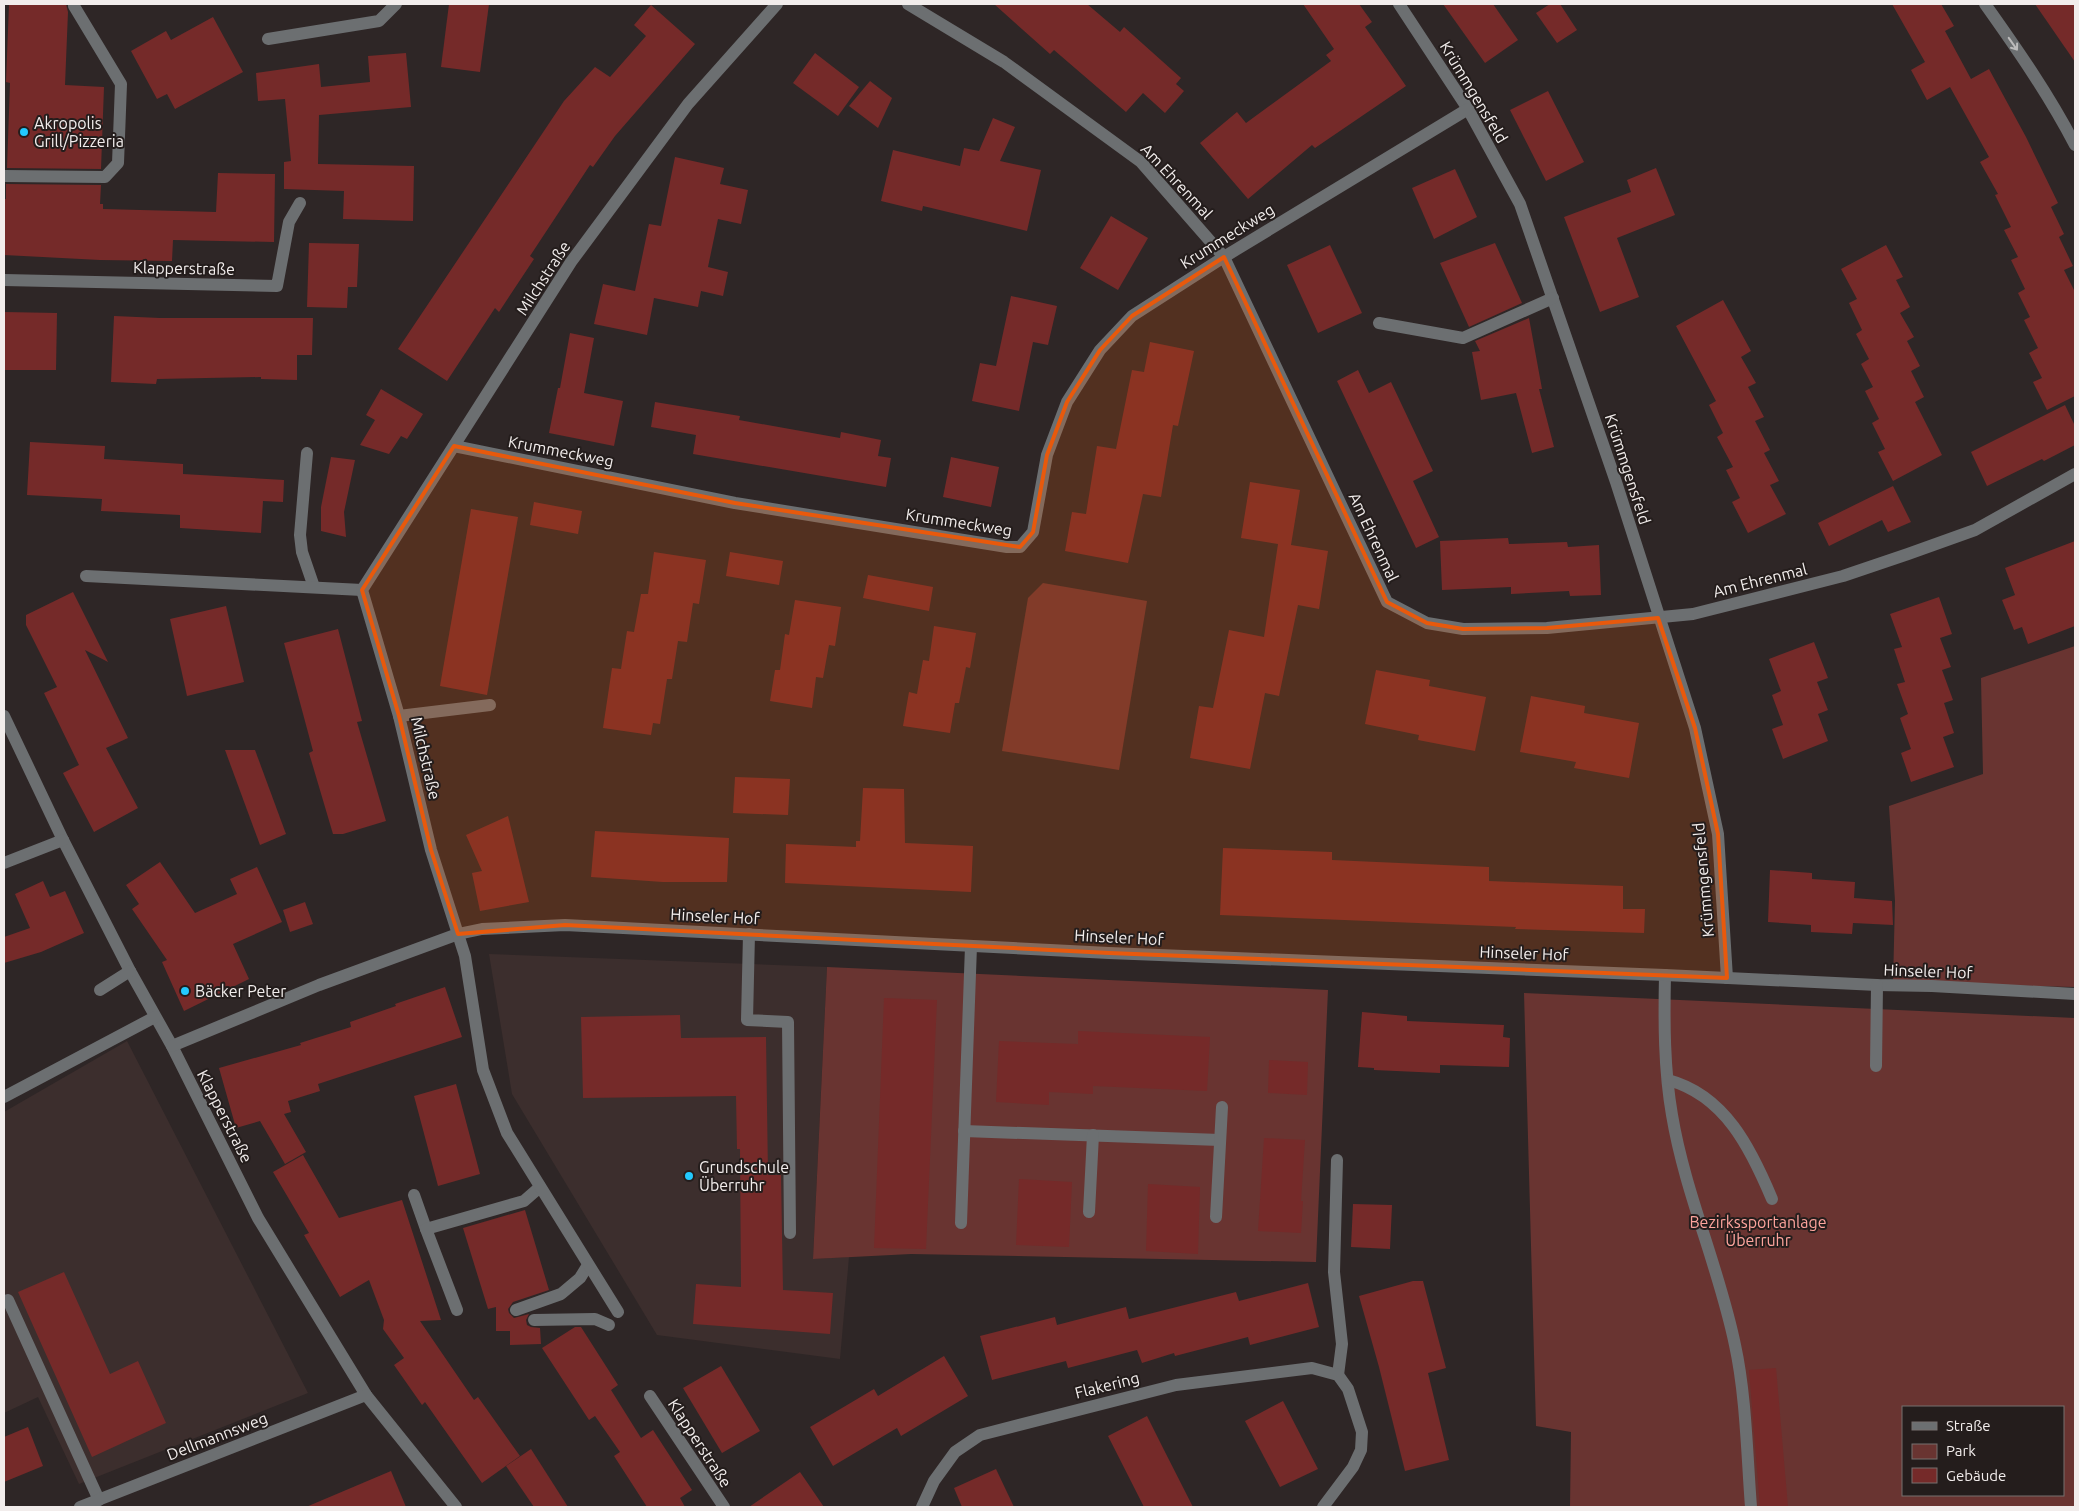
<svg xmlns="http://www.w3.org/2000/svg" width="2079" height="1511" font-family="Ubuntu,sans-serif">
  <rect width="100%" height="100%" fill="#2e2626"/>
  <g fill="#3c2e2d">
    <polygon points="489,954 827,967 813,1259 849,1257 840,1359 657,1335 512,1094"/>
    <polygon points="127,1041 308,1393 79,1484 38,1397 4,1413 4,1112"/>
  </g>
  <g fill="#693431" fill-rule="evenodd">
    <polygon points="1043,583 1147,601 1119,770 1002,751 1028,598"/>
    <polygon points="2075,646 2075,987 1893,983 1895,901 1889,806 1983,774 1981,678"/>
    <polygon points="827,967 1328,990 1316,1262 911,1254 813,1259"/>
    <path d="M1524 993 2075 1018V1507H1570L1571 1432 1536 1426ZM1903 1407H2063V1495H1903Z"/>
  </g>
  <g fill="#752a29">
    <polygon points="9,4 66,4 68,12 65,85 104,87 101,169 7,168 10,83 6,82"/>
    <polygon points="449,4 489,4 480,72 441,67"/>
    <polygon points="994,4 1087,4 1120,32 1124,27 1181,78 1176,84 1184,91 1165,113 1143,93 1126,112 1054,50 1050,54"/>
    <polygon points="1303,4 1359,4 1372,22 1365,27 1406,86 1315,148 1312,145 1248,199 1200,143 1237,112 1246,123 1331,61 1326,55 1334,49"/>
    <polygon points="1443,4 1493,4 1518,40 1485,63"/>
    <polygon points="1550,4 1560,4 1577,30 1557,43 1536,13"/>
    <polygon points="1892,4 1941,4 1954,26 1945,31 1971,79 1989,69 2026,137 2058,203 2051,207 2064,234 2059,237 2073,266 2064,270 2075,292 2075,396 2047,410 2033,382 2042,378 2029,353 2038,348 2024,320 2030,317 2018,293 2025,289 2011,260 2018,257 2004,230 2011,227 1995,195 1998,194 1980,162 1989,157 1950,87 1927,100 1911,70 1925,62"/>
    <polygon points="2035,4 2075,4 2075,62"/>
    <polygon points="651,5 695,44 615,136 593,167 590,165 530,256 534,259 499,312 495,308 447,381 398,349 564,101 595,67 610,77 646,36 634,25"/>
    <polygon points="213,17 243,72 175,109 167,94 157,99 131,51 166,31 171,40"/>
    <polygon points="406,53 411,107 319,115 318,164 414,166 413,221 343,219 344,191 284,189 284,162 291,161 285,99 258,101 256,73 319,64 321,87 370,82 368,56"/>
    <polygon points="815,53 859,87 838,116 793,83"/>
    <polygon points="870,81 892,98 878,128 849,106"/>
    <polygon points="1548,91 1584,162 1546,181 1510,110"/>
    <polygon points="993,118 1015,127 1000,161 1041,170 1027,231 923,206 922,211 881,201 893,150 960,166 964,148 979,151"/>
    <polygon points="675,157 724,168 720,184 748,190 741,224 718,219 708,267 728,272 723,296 701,291 698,307 654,298 647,335 594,324 603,284 635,291 649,224 661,226"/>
    <polygon points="1656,168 1675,215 1617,238 1639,297 1600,312 1564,217 1631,192 1627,180"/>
    <polygon points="1455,169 1477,217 1434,239 1412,188"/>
    <polygon points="218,173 275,174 274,242 173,240 172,261 100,260 4,255 4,199 6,199 6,184 101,185 100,204 103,204 103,209 216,212"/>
    <polygon points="1111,216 1148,238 1118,290 1080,268"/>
    <polygon points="309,243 359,244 357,287 348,287 347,308 307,307"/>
    <polygon points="1495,243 1522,303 1469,327 1440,263"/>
    <polygon points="1330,245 1362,313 1318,333 1287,265"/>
    <polygon points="1886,245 1903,277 1896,280 1910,307 1900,313 1914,337 1907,341 1920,366 1911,371 1924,397 1915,402 1942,455 1893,481 1878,452 1885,449 1872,423 1879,419 1865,391 1873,387 1861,364 1869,359 1856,334 1862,330 1849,303 1857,299 1841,269"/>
    <polygon points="1011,296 1057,306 1048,345 1033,342 1019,411 972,401 980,363 996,366"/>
    <polygon points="1723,300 1751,351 1741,357 1756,383 1748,387 1764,417 1755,421 1770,450 1764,453 1779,481 1770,485 1786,514 1748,533 1732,502 1740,498 1726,470 1733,467 1717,437 1723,433 1709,405 1716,401 1676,326"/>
    <polygon points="4,312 57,313 56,370 4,370"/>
    <polygon points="114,316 160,318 313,318 312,355 297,355 297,380 261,379 261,377 157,379 156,384 111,382"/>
    <polygon points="1529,318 1542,389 1539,389 1554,447 1532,453 1516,393 1481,400 1472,352 1480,351 1475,341"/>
    <polygon points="570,333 594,338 584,393 623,401 614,446 549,433 558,388 560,388"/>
    <polygon points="1150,342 1194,351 1178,426 1173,425 1161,497 1143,494 1128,563 1065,551 1072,512 1086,514 1097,446 1116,449 1132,370 1144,372"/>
    <polygon points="1358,370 1369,393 1391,382 1433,471 1413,481 1439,537 1416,548 1337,381"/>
    <polygon points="381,389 423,414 407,439 401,436 389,454 360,445 375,420 366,415"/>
    <polygon points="655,402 740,416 739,420 840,438 841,432 881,440 878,456 891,458 886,487 693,454 696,435 651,427"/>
    <polygon points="2065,405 2075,426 2075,445 2044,461 2042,459 1987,486 1971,452"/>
    <polygon points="30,442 105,446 104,459 183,464 183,474 284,480 283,502 263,501 261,533 180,528 180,515 101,511 102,499 27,495"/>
    <polygon points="331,457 355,460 344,512 346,537 321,531 321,507"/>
    <polygon points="951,457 999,467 991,507 943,497"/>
    <polygon points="1250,482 1300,490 1291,545 1328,551 1319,609 1298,605 1279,696 1265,693 1250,769 1190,758 1199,706 1213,708 1229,630 1264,637 1278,544 1241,538"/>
    <polygon points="1893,486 1911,522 1888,532 1882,520 1829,546 1818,523"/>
    <polygon points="534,502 582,511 578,534 530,525"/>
    <polygon points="471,509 518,517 487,695 440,686"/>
    <polygon points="1508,538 1509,544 1567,542 1568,547 1599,545 1601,595 1570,596 1569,591 1511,594 1511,587 1442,590 1440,541"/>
    <polygon points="2075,541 2075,626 2028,644 2022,627 2014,630 2002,600 2015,595 2005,568"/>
    <polygon points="654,552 706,560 699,604 693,603 687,642 678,641 672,679 667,679 660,724 653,723 651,735 603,728 612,668 621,669 627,631 634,632 641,594 648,594"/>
    <polygon points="730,552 783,561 779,585 726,576"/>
    <polygon points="868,575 933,587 929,611 863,598"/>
    <polygon points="73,592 108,662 85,650 128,738 106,748 138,808 94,832 63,773 79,765 44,693 57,687 26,625 26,615"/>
    <polygon points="1939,597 1952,634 1940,638 1951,667 1942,670 1953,700 1944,703 1954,733 1943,737 1954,767 1911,782 1901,753 1911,749 1900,718 1908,714 1897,684 1905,682 1894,649 1902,647 1890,614"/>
    <polygon points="795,600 841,607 835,646 829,645 823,678 816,677 812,708 770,701 775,670 780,670 785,634 789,635"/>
    <polygon points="226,606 244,682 187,696 170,619"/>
    <polygon points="934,626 976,633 970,668 966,667 959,703 955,703 950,733 903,726 909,692 917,694 923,660 929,661"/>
    <polygon points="338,629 362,721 357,722 386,821 343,834 333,834 309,753 313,751 284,643"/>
    <polygon points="1814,642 1828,678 1817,682 1828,710 1818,714 1828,741 1783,759 1772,729 1783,725 1772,695 1781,691 1769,659"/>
    <polygon points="1376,670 1430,680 1429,686 1486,697 1475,751 1418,740 1419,735 1365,724"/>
    <polygon points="1531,696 1585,706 1584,713 1639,723 1629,778 1574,768 1576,762 1520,752"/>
    <polygon points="225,750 255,750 286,834 260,845"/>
    <polygon points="735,777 790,779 788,815 733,813"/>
    <polygon points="863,788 904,789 905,843 973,846 971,892 785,883 786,844 856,847 856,841 860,841"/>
    <polygon points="508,816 529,902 480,911 472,873 482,871 466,835"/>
    <polygon points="595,831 729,838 727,882 663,882 591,877"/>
    <polygon points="1223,848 1332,852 1332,860 1489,867 1489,881 1623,886 1623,909 1645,909 1644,933 1515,929 1516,927 1220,915"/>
    <polygon points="160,862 195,913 237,894 230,879 257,867 282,922 233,944 249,979 184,1011 162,962 167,960 132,909 139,904 126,885"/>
    <polygon points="1770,870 1812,873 1812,879 1855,882 1854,898 1892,901 1893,925 1853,923 1852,934 1811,932 1811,925 1768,922"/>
    <polygon points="43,881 50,897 65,891 84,933 41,952 4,963 4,937 30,928 15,894"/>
    <polygon points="305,902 313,924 290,932 283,910"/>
    <polygon points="445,987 462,1037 318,1084 320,1091 288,1101 291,1112 284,1114 306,1152 285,1164 260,1121 236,1128 219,1068 301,1045 300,1043 351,1027 350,1022 396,1006 395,1004"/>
    <polygon points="884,998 937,1000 926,1249 874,1248"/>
    <polygon points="1362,1012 1407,1016 1407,1021 1504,1025 1503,1037 1510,1038 1509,1067 1440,1065 1440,1073 1374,1070 1374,1068 1358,1067"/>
    <polygon points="680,1015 681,1038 766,1037 768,1175 781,1175 783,1290 833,1293 830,1334 693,1324 696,1284 741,1287 740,1149 737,1149 736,1096 583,1098 581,1017"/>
    <polygon points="1078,1031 1210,1037 1207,1091 1093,1086 1093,1094 1049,1092 1049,1105 996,1102 999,1041 1078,1044"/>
    <polygon points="1269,1060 1308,1062 1307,1095 1268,1093"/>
    <polygon points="456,1084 480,1174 438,1186 414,1096"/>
    <polygon points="1264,1138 1305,1140 1301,1201 1303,1201 1301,1233 1258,1231"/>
    <polygon points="303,1155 339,1218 402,1200 441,1320 420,1321 474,1400 478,1397 520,1456 482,1483 425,1402 422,1405 394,1365 404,1358 383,1329 384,1320 369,1280 340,1297 304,1235 309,1233 273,1172"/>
    <polygon points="1019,1179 1072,1182 1069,1247 1016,1245"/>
    <polygon points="1148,1184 1200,1187 1198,1254 1146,1251"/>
    <polygon points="1353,1204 1392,1205 1390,1249 1351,1247"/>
    <polygon points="525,1210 549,1290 513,1302 508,1309 509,1313 514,1318 529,1314 526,1320 527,1325 531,1327 540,1328 541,1344 510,1345 510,1331 496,1331 496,1307 488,1309 463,1228"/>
    <polygon points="64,1272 110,1374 138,1361 166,1423 92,1457 18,1292"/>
    <polygon points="1413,1281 1423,1281 1446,1368 1428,1373 1449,1460 1405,1471 1379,1367 1359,1296"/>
    <polygon points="1308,1283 1319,1327 1250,1345 1248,1337 1175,1356 1174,1353 1142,1363 1137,1350 1068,1368 1066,1361 992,1380 980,1336 1055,1317 1057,1325 1126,1307 1129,1319 1236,1292 1239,1301"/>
    <polygon points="575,1327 581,1327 618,1385 611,1390 641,1438 653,1430 692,1490 680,1498 685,1507 647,1507 614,1456 620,1452 595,1416 589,1420 542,1348"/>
    <polygon points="944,1356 968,1396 901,1436 897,1428 833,1466 810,1427 874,1389 878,1396"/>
    <polygon points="721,1366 760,1431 722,1453 683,1388"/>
    <polygon points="1776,1368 1788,1507 1760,1507 1749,1370"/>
    <polygon points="1283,1401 1318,1469 1280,1487 1245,1421"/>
    <polygon points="1147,1416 1164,1450 1193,1507 1144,1507 1108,1436"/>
    <polygon points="28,1427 43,1466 4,1482 4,1437"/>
    <polygon points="531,1449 568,1507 534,1507 506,1466"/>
    <polygon points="996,1469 1014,1507 962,1507 954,1488"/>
    <polygon points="391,1471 406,1507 306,1507"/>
    <polygon points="800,1472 824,1507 749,1507"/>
  </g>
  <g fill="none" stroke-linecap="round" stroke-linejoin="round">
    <g stroke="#6c6f71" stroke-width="12">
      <polyline points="908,4 1004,62 1141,162 1224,257 1387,602 1427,623 1463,629 1547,628 1693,614 1843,576 1908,554 1975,530 2075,474"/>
      <polyline points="1399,4 1468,109 1520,204 1616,482 1695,728 1718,834 1727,978"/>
      <path d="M1985 4C2017 49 2049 95 2075 145"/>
      <polyline points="268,39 379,21 396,4"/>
      <polyline points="4,176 105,177 118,163 121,84 74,6"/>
      <polyline points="4,280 277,286 289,222 300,203"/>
      <polyline points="1379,323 1463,338 1553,298"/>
      <polyline points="454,446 735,503 1007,547 1020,547 1033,532 1047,455 1067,402 1100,350 1132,316 1224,257 1468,109"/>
      <polyline points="307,453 300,535 302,552 314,587"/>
      <polyline points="86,576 362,590"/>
      <polyline points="4,716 63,840 130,971 172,1046 258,1218 366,1395 456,1507"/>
      <polyline points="399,716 490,705"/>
      <polyline points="4,863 63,840"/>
      <polyline points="749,934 747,1020 788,1022 790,1233"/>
      <path d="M1665 975C1664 1021 1664 1069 1672 1115 1685 1193 1719 1267 1735 1345 1746 1395 1747 1456 1751 1507"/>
      <polyline points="100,990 130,971"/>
      <polyline points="172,1046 319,985 458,934 482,929 565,925 1109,953 1665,975 1877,985 1932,986 2075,994"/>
      <polyline points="1876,1066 1877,985"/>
      <path d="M1668 1080C1725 1095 1751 1149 1772 1199"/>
      <polyline points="4,1097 155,1017"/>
      <polyline points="964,1131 1220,1140"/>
      <polyline points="1337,1160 1334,1272 1342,1344 1338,1375"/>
      <polyline points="414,1195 426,1229"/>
      <polyline points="1089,1212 1093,1135"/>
      <polyline points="1216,1217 1222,1107"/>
      <polyline points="961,1223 971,946"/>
      <polyline points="8,1300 99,1500"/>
      <polyline points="457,1310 426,1229 524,1201 540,1187"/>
      <polyline points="516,1310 561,1294 580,1278 588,1265"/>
      <polyline points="618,1312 507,1133 483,1070 465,956 431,850 399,716 362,590 571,262 688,104 777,4"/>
      <polyline points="534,1320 595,1319 609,1325"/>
      <polyline points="650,1396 724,1507"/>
      <polyline points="80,1507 366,1395"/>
      <polyline points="922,1507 934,1481 955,1452 980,1435 1176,1385 1312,1368 1338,1375 1348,1389 1362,1432 1361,1450 1353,1467 1323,1507"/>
    </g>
  </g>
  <defs><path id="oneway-shaft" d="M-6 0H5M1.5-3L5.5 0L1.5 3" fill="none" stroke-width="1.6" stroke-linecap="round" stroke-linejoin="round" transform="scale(1.25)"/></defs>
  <use stroke="#bcbbbb" href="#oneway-shaft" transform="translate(2013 44) rotate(55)"/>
  <path fill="#e8590c" fill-opacity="0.2" stroke="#e8590c" stroke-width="4" stroke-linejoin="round" d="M1224 257 1387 602 1427 623 1463 629 1547 628 1658 618 1695 728 1718 834 1727 978 1109 953 565 925 458 934 431 850 399 716 362 590 454 446 735 503 1020 547 1033 532 1047 455 1067 402 1100 350 1132 316Z"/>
  <g fill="#23c9fe" stroke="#241d1c" stroke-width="2">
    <circle cx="24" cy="132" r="5"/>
    <circle cx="185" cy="991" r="5"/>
    <circle cx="689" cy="1176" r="5"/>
  </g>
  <g text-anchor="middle" stroke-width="4" stroke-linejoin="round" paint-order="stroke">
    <g font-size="16" fill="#f2edec" stroke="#241d1c">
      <text transform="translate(1474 92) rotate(59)" y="6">Krümmgensfeld</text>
      <text transform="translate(1177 181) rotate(47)" y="6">Am Ehrenmal</text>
      <text transform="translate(1227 236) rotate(-32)" y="6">Krummeckweg</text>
      <text transform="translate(184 268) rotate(1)" y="6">Klapperstraße</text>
      <text transform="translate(543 278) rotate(-57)" y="6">Milchstraße</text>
      <text transform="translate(561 451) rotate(11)" y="6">Krummeckweg</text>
      <text transform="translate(1628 469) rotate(72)" y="6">Krümmgensfeld</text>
      <text transform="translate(959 522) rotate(9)" y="6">Krummeckweg</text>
      <text transform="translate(1374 537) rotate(65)" y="6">Am Ehrenmal</text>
      <text transform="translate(1760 580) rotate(-14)" y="6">Am Ehrenmal</text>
      <text transform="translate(426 758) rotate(77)" y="6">Milchstraße</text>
      <text transform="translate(1703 880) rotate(-95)" y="6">Krümmgensfeld</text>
      <text transform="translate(715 916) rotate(3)" y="6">Hinseler Hof</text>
      <text transform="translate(1119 937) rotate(3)" y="6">Hinseler Hof</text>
      <text transform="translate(1524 953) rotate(2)" y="6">Hinseler Hof</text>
      <text transform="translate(1928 971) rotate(2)" y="6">Hinseler Hof</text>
      <text transform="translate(225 1116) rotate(63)" y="6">Klapperstraße</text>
      <text transform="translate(1107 1385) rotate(-14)" y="6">Flakering</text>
      <text transform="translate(217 1436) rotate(-21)" y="6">Dellmannsweg</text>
      <text transform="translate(700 1443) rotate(57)" y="6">Klapperstraße</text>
    </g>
    <g font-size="16" fill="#f2edec" stroke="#241d1c" text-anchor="start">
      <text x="34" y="129">Akropolis<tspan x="34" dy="18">Grill/Pizzeria</tspan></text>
      <text x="195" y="997">Bäcker Peter</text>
      <text x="699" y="1173">Grundschule<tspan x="699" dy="18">Überruhr</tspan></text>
    </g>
    <g font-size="16" fill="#fea49d" stroke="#241d1c">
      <text x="1758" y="1228">Bezirkssportanlage<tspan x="1758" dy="18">Überruhr</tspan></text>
    </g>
  </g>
  <rect width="2079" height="1511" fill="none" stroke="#f2edec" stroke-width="10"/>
  <rect x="1902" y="1406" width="162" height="90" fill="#241d1c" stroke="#76706f"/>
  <rect x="1912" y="1422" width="25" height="8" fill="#6c6f71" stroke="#76706f"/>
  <text x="1946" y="1431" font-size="15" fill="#f2edec">Straße</text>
  <rect x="1912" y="1444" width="25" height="15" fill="#693431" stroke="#76706f"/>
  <text x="1946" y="1456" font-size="15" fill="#f2edec">Park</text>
  <rect x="1912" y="1468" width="25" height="15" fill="#752a29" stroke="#76706f"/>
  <text x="1946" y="1481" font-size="15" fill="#f2edec">Gebäude</text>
</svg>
